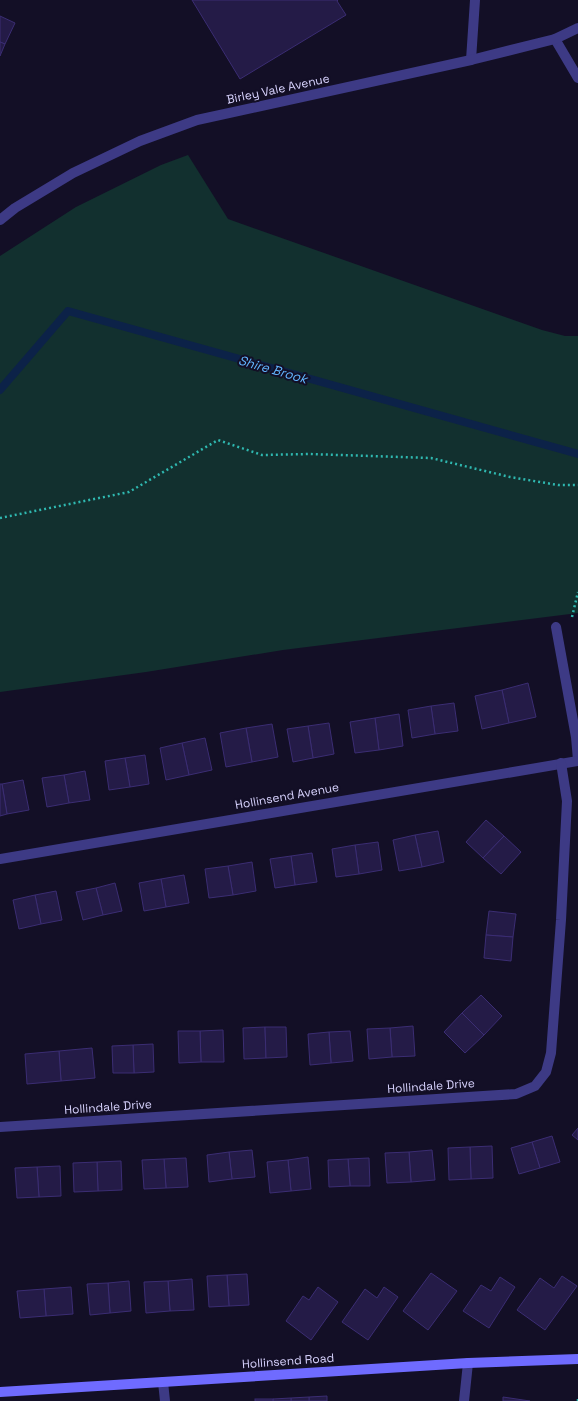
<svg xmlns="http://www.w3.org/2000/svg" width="578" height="1401" font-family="'Space Grotesk',sans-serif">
  <rect width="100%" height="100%" fill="#130f26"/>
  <polygon fill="#12302f" points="188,155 228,219 542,330 565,336 578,336 578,613 283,650 146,672 0,692 0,256 76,207 161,165"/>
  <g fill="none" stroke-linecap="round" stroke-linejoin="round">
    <polyline stroke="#0c2248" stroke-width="8" points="0,390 68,311 578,454"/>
  </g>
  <g fill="#241b47" stroke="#3b2d73">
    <polygon points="192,0 338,0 337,1 346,15 240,79"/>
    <polygon points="0,16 15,23 5,44 0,42"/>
    <polygon points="0,42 5,44 0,56"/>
    <polygon points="528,683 536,717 509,723 502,690"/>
    <polygon points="502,690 509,723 482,729 475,696"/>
    <polygon points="454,703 458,731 435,734 431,706"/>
    <polygon points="431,706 435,734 412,738 408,710"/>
    <polygon points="399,714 403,746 379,750 375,718"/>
    <polygon points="375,718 379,750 355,753 350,722"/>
    <polygon points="329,723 334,754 313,758 308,726"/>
    <polygon points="272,724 278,757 252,762 246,728"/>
    <polygon points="308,726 313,758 293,762 287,729"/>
    <polygon points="246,728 252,762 226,767 220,733"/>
    <polygon points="205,738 212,770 189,775 182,743"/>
    <polygon points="182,743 189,775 166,780 160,748"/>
    <polygon points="145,755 149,784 130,787 125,758"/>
    <polygon points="125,758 130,787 109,790 105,761"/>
    <polygon points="85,771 90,800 69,803 64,775"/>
    <polygon points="64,775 69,803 47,807 42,778"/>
    <polygon points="23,780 29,810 7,814 2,784"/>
    <polygon points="0,784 2,784 7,814 0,816"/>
    <polygon points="486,820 504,836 483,858 466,842"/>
    <polygon points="438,831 444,862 422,867 415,835"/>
    <polygon points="415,835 422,867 399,871 393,840"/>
    <polygon points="504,836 521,852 501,874 483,858"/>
    <polygon points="378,842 382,870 359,874 355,845"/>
    <polygon points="355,845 359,874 336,877 332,849"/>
    <polygon points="312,853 317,882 295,885 291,856"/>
    <polygon points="291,856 295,885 275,888 270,859"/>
    <polygon points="252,862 256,891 233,895 228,866"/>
    <polygon points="228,866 233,895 209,898 205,869"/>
    <polygon points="184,875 189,903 166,907 161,879"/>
    <polygon points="161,879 166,907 144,911 139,883"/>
    <polygon points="115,883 122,911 103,915 96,888"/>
    <polygon points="96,888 103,915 83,920 76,892"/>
    <polygon points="56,891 62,920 41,924 35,895"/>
    <polygon points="35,895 41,924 19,929 13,900"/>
    <polygon points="489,911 516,914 513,937 486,935"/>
    <polygon points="486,935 513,937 511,961 484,958"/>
    <polygon points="481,995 502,1016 484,1035 462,1013"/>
    <polygon points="462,1013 484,1035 465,1053 444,1032"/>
    <polygon points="413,1026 415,1056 392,1057 390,1028"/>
    <polygon points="265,1027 266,1058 244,1059 243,1028"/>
    <polygon points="265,1027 286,1027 287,1057 266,1058"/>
    <polygon points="390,1028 392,1057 369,1059 367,1029"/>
    <polygon points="223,1030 224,1062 201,1062 200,1031"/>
    <polygon points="178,1031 200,1031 201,1062 179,1063"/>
    <polygon points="350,1031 353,1061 331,1063 329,1032"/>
    <polygon points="329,1032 331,1063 310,1065 308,1034"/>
    <polygon points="153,1044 154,1072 134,1073 133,1045"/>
    <polygon points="133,1045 134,1073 113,1073 112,1046"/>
    <polygon points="92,1048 95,1078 61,1081 59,1051"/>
    <polygon points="59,1051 61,1081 27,1084 25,1054"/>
    <polygon points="578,1128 578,1140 572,1135"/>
    <polygon points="552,1136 560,1162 540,1168 532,1142"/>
    <polygon points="532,1142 540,1168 519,1174 511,1148"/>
    <polygon points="492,1146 493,1178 471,1179 470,1147"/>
    <polygon points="470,1147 471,1179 449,1180 448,1148"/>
    <polygon points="252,1150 255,1177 232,1179 229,1152"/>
    <polygon points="432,1150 435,1180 411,1182 409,1152"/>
    <polygon points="229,1152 232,1179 209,1182 207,1155"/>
    <polygon points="409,1152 411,1182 387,1183 385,1153"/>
    <polygon points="308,1157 311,1189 291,1191 288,1160"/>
    <polygon points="186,1158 188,1187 166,1188 164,1159"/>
    <polygon points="369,1158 370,1186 350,1186 348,1159"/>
    <polygon points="164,1159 166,1188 144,1189 142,1160"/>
    <polygon points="348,1159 350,1186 329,1187 328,1160"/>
    <polygon points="288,1160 291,1191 270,1193 267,1162"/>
    <polygon points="121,1161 122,1190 98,1191 97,1162"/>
    <polygon points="97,1162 98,1191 74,1192 73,1163"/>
    <polygon points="60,1166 61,1196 39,1197 37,1167"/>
    <polygon points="37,1167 39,1197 17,1198 15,1168"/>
    <polygon points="431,1273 457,1291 428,1330 403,1311"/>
    <polygon points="247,1274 249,1305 229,1306 227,1275"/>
    <polygon points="227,1275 229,1306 209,1307 207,1276"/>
    <polygon points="562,1276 577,1286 545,1330 517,1310 540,1278 554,1288"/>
    <polygon points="500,1277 515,1287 489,1328 463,1311 481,1285 491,1291"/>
    <polygon points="192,1279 194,1310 170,1311 168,1281"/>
    <polygon points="129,1281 131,1311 110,1313 108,1283"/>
    <polygon points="168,1281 170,1311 146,1313 144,1282"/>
    <polygon points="108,1283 110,1313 90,1315 87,1284"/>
    <polygon points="71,1287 73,1314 46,1316 44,1289"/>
    <polygon points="318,1287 338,1302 311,1340 286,1321 303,1296 309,1300"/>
    <polygon points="384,1287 398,1297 368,1340 342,1322 365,1289 377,1298"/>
    <polygon points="44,1289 46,1316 20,1318 17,1291"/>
    <polygon points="327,1396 327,1401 309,1401 309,1397"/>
    <polygon points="309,1397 309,1401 291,1401 291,1398"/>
    <polygon points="503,1397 530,1401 503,1401"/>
    <polygon points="291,1398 291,1401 273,1401 273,1399"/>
    <rect x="255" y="1399" width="18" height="2"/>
  </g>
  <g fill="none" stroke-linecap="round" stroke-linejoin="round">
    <g stroke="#2fb8b0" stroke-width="2.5" stroke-dasharray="2 3" stroke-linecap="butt">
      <polyline points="0,518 129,492 218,440 262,455 309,454 431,458 510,477 558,485 578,485"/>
      <polyline points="572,617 578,592"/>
      <polyline points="578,1401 578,1397"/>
    </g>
    <g stroke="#3d3a85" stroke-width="10">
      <polyline points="555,39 578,78"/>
      <polyline points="471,60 475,0"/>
    </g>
    <g stroke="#3d3a85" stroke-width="10">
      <polyline points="0,220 15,208 73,173 140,141 197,120 471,60 555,39 578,28"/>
      <polyline points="556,627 576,737 578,760"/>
      <polyline points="0,859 578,761"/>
      <polyline points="0,1127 516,1094 535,1086 546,1072 551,1053 561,920 567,801 561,763"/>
      <polyline points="163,1382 165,1401"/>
      <polyline points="464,1401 468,1363"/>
    </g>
    <polyline stroke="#6f6bff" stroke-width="10" points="0,1392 468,1363 578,1359"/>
  </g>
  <g text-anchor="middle" stroke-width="4" stroke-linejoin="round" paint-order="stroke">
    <g font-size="12" fill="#d9d4ff" stroke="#130f26">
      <text transform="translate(278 89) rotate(-12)" y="4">Birley Vale Avenue</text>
      <text transform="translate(287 796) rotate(-10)" y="4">Hollinsend Avenue</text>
      <text transform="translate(431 1086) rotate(-4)" y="4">Hollindale Drive</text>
      <text transform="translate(108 1107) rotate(-4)" y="4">Hollindale Drive</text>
      <text transform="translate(288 1361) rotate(-4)" y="4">Hollinsend Road</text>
    </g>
    <g font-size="13" font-style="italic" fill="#62b6ff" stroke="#130f26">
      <text transform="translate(273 369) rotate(16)" y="5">Shire Brook</text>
    </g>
  </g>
</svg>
